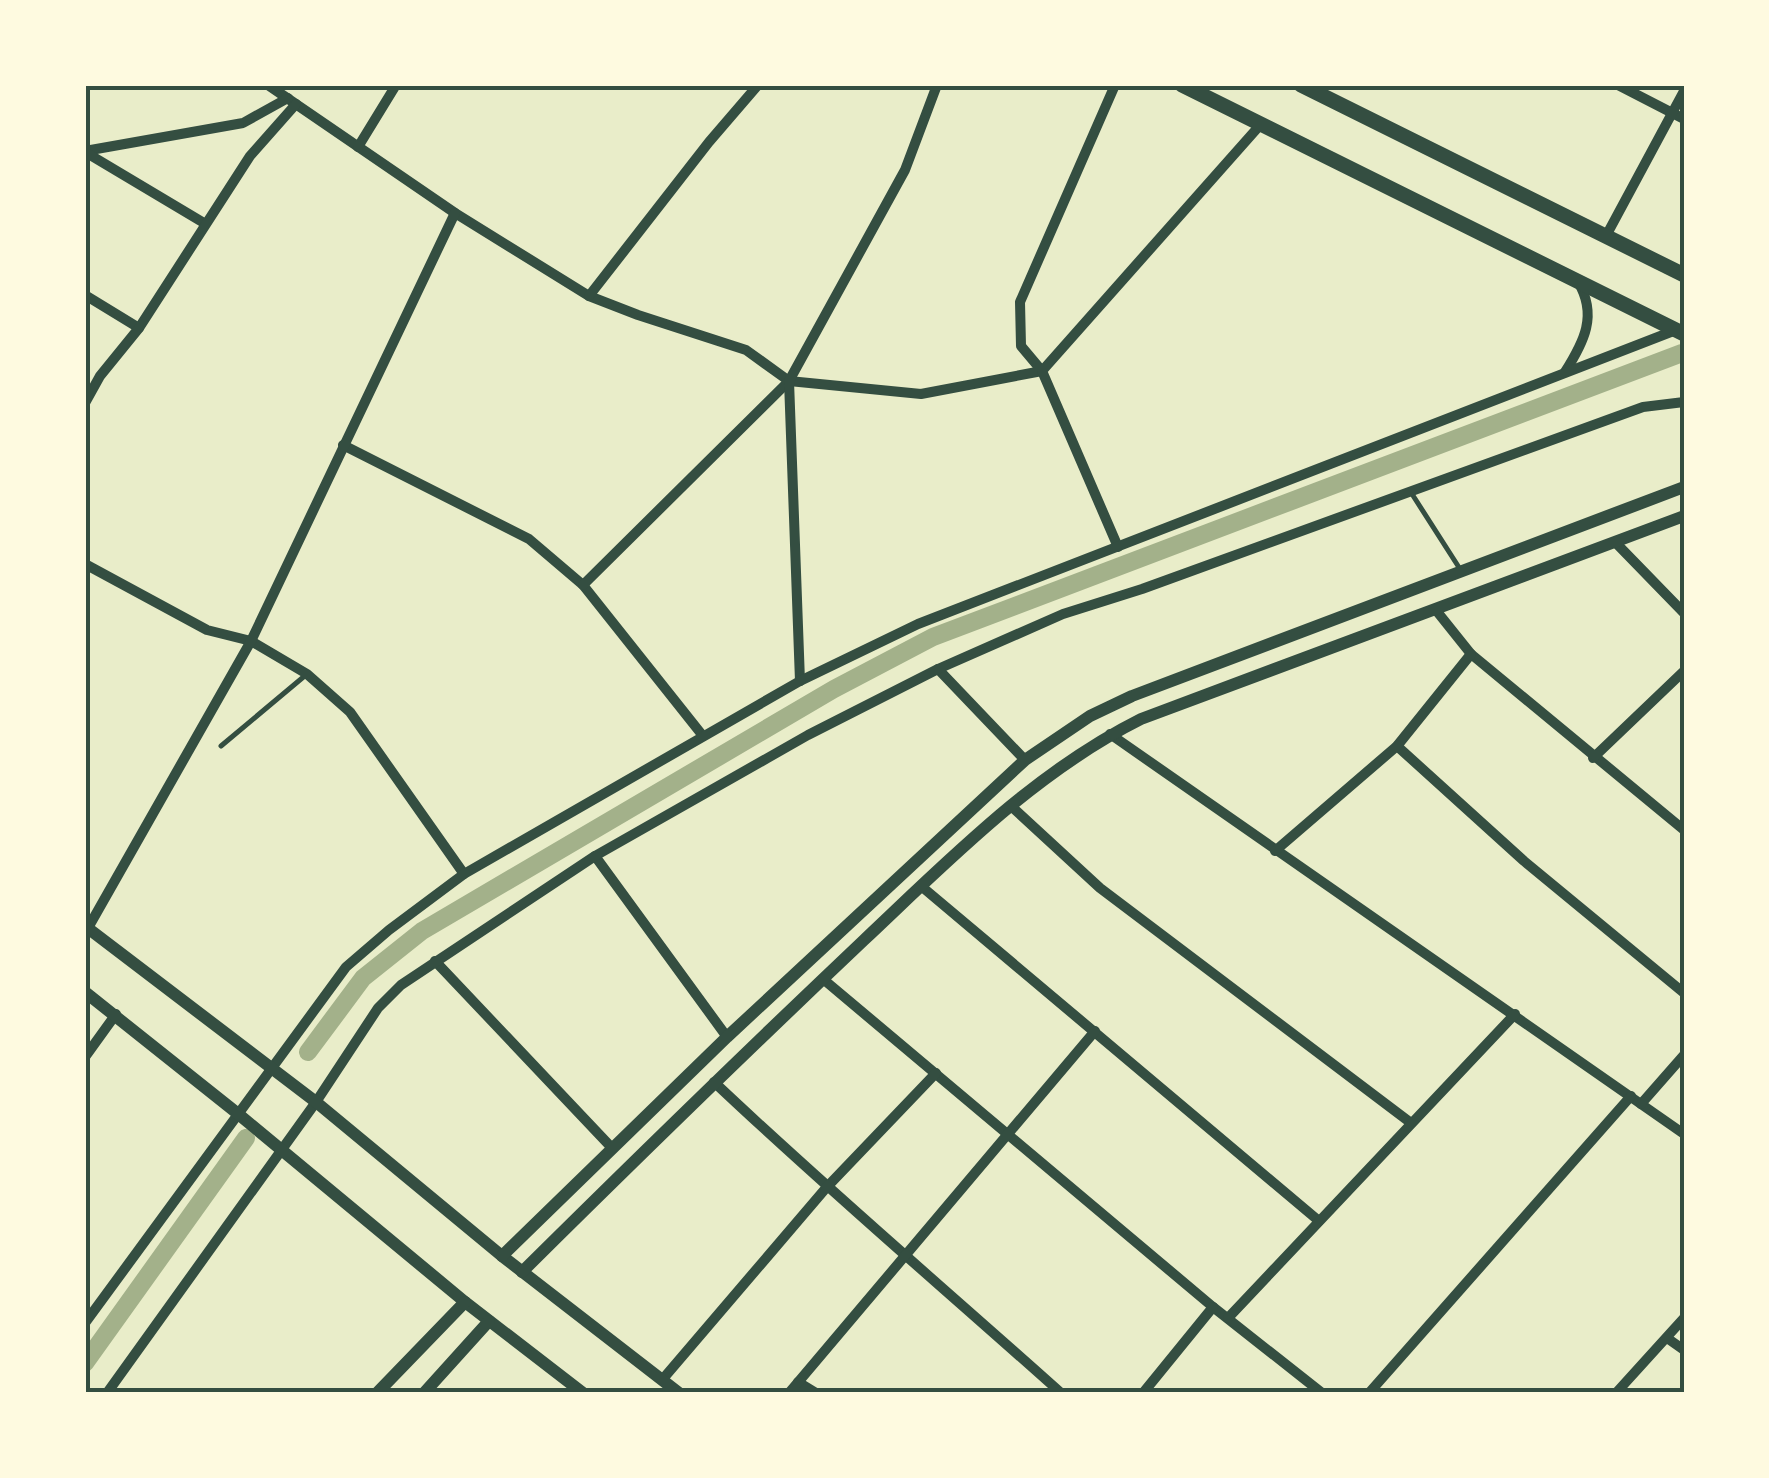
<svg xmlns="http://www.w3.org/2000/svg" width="1769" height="1478" font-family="'Nunito Sans',sans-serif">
  <rect width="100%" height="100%" fill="#e9edc9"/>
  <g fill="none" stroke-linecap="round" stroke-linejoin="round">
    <g stroke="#a3b18a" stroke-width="18">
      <polyline points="308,1052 363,978 422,931 834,689 933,637 1682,353"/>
      <polyline points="85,1363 246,1138"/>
    </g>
    <g stroke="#344e41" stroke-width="5">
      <polyline points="1412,494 1460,569"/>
      <polyline points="221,746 307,674"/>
    </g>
    <g stroke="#344e41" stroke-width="10">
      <polyline points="268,85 455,213 589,296 638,315 746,350 789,381 921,394 1042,371 1021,346 1020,302 1115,85"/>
      <polyline points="1618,85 1684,119"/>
      <polyline points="358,147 396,85"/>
      <polyline points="85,151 243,123 288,98"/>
      <polyline points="85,152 204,223"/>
      <polyline points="1606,236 1684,91"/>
      <polyline points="85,295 139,328"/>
      <polyline points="589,296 709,142 758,85"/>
      <path d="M1565 372C1584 342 1598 315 1578 282"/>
      <polyline points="85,403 100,376 139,328 250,156 296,104"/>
      <polyline points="343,445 529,539 583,585 703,736"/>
      <polyline points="1615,542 1684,613"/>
      <polyline points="1118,547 1042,371 1261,124"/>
      <polyline points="85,564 207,630 251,641 307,674 350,712 464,874"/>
      <polyline points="583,585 789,381"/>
      <polyline points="1435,609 1471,654 1684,830"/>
      <polyline points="938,669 1025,760"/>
      <polyline points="800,681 789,381 905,170 937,85"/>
      <polyline points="1110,734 1684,1134"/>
      <polyline points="1397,746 1524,861 1684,993"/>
      <polyline points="1593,758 1684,671"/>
      <polyline points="1011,806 1100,888 1411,1123"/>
      <polyline points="1275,851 1397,746 1471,654"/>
      <polyline points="595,856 727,1037"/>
      <polyline points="921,886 1319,1221"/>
      <polyline points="88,928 251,641 455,213"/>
      <polyline points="435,961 612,1148"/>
      <polyline points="823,979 1213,1307 1322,1393"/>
      <polyline points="85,1057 116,1014"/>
      <path d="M714 1082C827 1189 945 1289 1061 1393"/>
      <polyline points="1641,1104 1684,1055"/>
      <polyline points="1228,1318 1515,1014"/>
      <polyline points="85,1323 346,967 389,930 464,874 800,681 918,624 1676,330"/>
      <polyline points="1667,1338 1684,1350"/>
      <polyline points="662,1380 826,1188 936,1073"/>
      <polyline points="798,1382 816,1393"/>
      <polyline points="107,1393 316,1102 378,1008 401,985 595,856 808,735 938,669 1063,614 1142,589 1643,407 1684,402"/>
      <polyline points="789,1393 1095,1031"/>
      <polyline points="1143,1393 1213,1307"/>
      <polyline points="1369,1393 1631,1096"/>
      <polyline points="1616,1393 1684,1318"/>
    </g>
    <g stroke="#344e41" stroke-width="12">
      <polyline points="85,926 316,1102 502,1256 679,1393"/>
      <polyline points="85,992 237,1113 465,1302 583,1393"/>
      <polyline points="502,1256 727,1037 1025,760 1090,716 1132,696 1684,487"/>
      <path d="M522 1272C635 1160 749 1049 864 940 950 859 1035 772 1141 719L1684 516"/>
      <polyline points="377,1393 465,1302"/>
      <polyline points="424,1393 489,1321"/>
    </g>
    <g stroke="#344e41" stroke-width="15">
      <polyline points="1182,85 1684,334"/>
      <polyline points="1301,85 1684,275"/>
    </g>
  </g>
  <rect width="1769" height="1478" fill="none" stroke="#fefae0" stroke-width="175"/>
  <rect x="88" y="88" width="1594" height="1302" fill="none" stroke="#344e41" stroke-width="4"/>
</svg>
